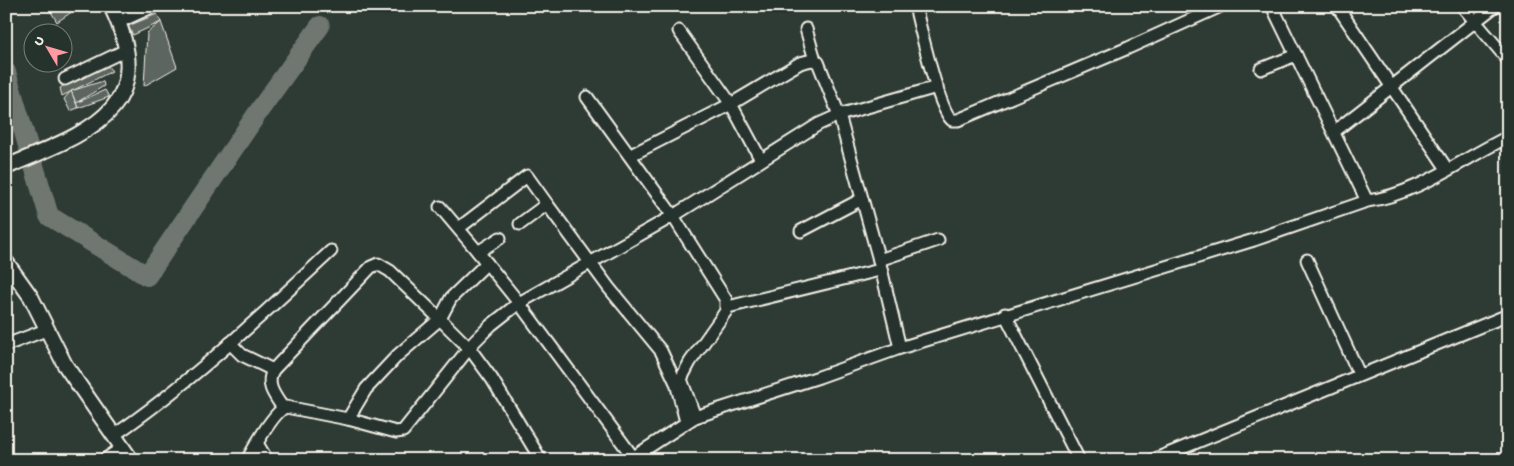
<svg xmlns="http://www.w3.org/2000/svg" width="1514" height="466" font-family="'Gochi Hand',sans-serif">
  <rect width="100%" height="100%" fill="#2e3b34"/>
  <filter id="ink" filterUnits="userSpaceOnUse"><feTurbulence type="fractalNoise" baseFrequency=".02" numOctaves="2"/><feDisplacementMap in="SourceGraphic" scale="10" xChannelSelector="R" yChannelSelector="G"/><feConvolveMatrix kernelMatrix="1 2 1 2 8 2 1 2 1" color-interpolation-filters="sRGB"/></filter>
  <g filter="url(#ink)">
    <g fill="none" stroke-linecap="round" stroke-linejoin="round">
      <polyline stroke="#6f7770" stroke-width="20" points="6,72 49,216 147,276 261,108 320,26"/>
    </g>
    <g fill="#5c655e" stroke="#f4f1e8">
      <polygon points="57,6 79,6 79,7 57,22 50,10"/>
      <polygon points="118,6 144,6 124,18"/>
      <polygon points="157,14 161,22 133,35 128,26"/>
      <polygon points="161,22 177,67 144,86 147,33"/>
      <polygon points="103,61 112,71 62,96 60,88"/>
      <polygon points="103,81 104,86 76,103 71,91"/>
      <polygon points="105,90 109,97 78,108 76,103"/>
      <polygon points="71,91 78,108 70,111 64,99"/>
    </g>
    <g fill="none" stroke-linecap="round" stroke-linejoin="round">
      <defs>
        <g id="minor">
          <path d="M915 6C920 26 939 111 952 120H958L1128 48 1221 6"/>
          <polyline points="1272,6 1367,201"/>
          <polyline points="1337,6 1447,169"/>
          <polyline points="1462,6 1508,60"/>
          <polyline points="119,22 154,6"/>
          <polyline points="806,29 815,60"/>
          <polyline points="679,31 731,104 761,160"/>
          <polyline points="1261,69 1296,55"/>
          <polyline points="65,79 126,50"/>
          <polyline points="587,97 673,216 726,300 726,311 690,362 681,379 695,417"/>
          <polyline points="1335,131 1495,6"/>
          <polyline points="631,155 731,104 800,63 812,60 818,62 839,115 879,260 900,348"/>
          <polyline points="440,207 478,252"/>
          <polyline points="520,224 547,204 609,288 661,351 676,383 686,422"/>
          <polyline points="459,228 527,176 547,204"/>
          <polyline points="801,231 862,199"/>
          <polyline points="500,238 478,252 519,303 633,457"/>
          <polyline points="879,260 938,240"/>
          <polyline points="1307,260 1359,374"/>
          <polyline points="728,307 880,270"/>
          <polyline points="1005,314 1079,460"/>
          <polyline points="230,343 242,355 273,370"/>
          <polyline points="6,345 46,330"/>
          <path d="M283 408C275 396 265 385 273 370L371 267 378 264 390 271 440 319 451 298 487 263"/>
          <polyline points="348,419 366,389 398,355 440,319 470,349 492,379 541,460"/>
          <path d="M113 436C192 382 261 316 331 251"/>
          <polyline points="257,443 267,460"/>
          <polyline points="104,460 122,448"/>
          <path d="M247 460C254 448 274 411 286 407L348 419 396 432 403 431 474 342 491 325 519 303 673 216 819 124 839 115 937 87"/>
          <path d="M629 460 695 417 819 377 900 348 1254 240 1367 201C1416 195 1464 158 1508 137"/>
          <polyline points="1153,460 1508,315"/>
        </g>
        <g id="major">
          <path d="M6 167C87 132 162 111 111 6"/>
          <polyline points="6,262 31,297 65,365 131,460"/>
        </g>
      </defs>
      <use href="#minor" stroke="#f4f1e8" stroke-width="15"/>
      <use href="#major" stroke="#f4f1e8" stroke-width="18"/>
      <use href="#minor" stroke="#26332d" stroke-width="11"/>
      <use href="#major" stroke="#26332d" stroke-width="14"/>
    </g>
  </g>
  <rect width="1514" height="466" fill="none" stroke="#26332d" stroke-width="25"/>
  <rect x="12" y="12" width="1489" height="441" fill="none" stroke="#f4f1e8" stroke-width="2" filter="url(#ink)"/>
  <g transform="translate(48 48) rotate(308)"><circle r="24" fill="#26332d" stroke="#787f78"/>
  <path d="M0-4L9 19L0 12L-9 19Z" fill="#ff9aa2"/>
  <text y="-8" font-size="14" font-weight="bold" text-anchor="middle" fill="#f4f1e8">U</text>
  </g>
</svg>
